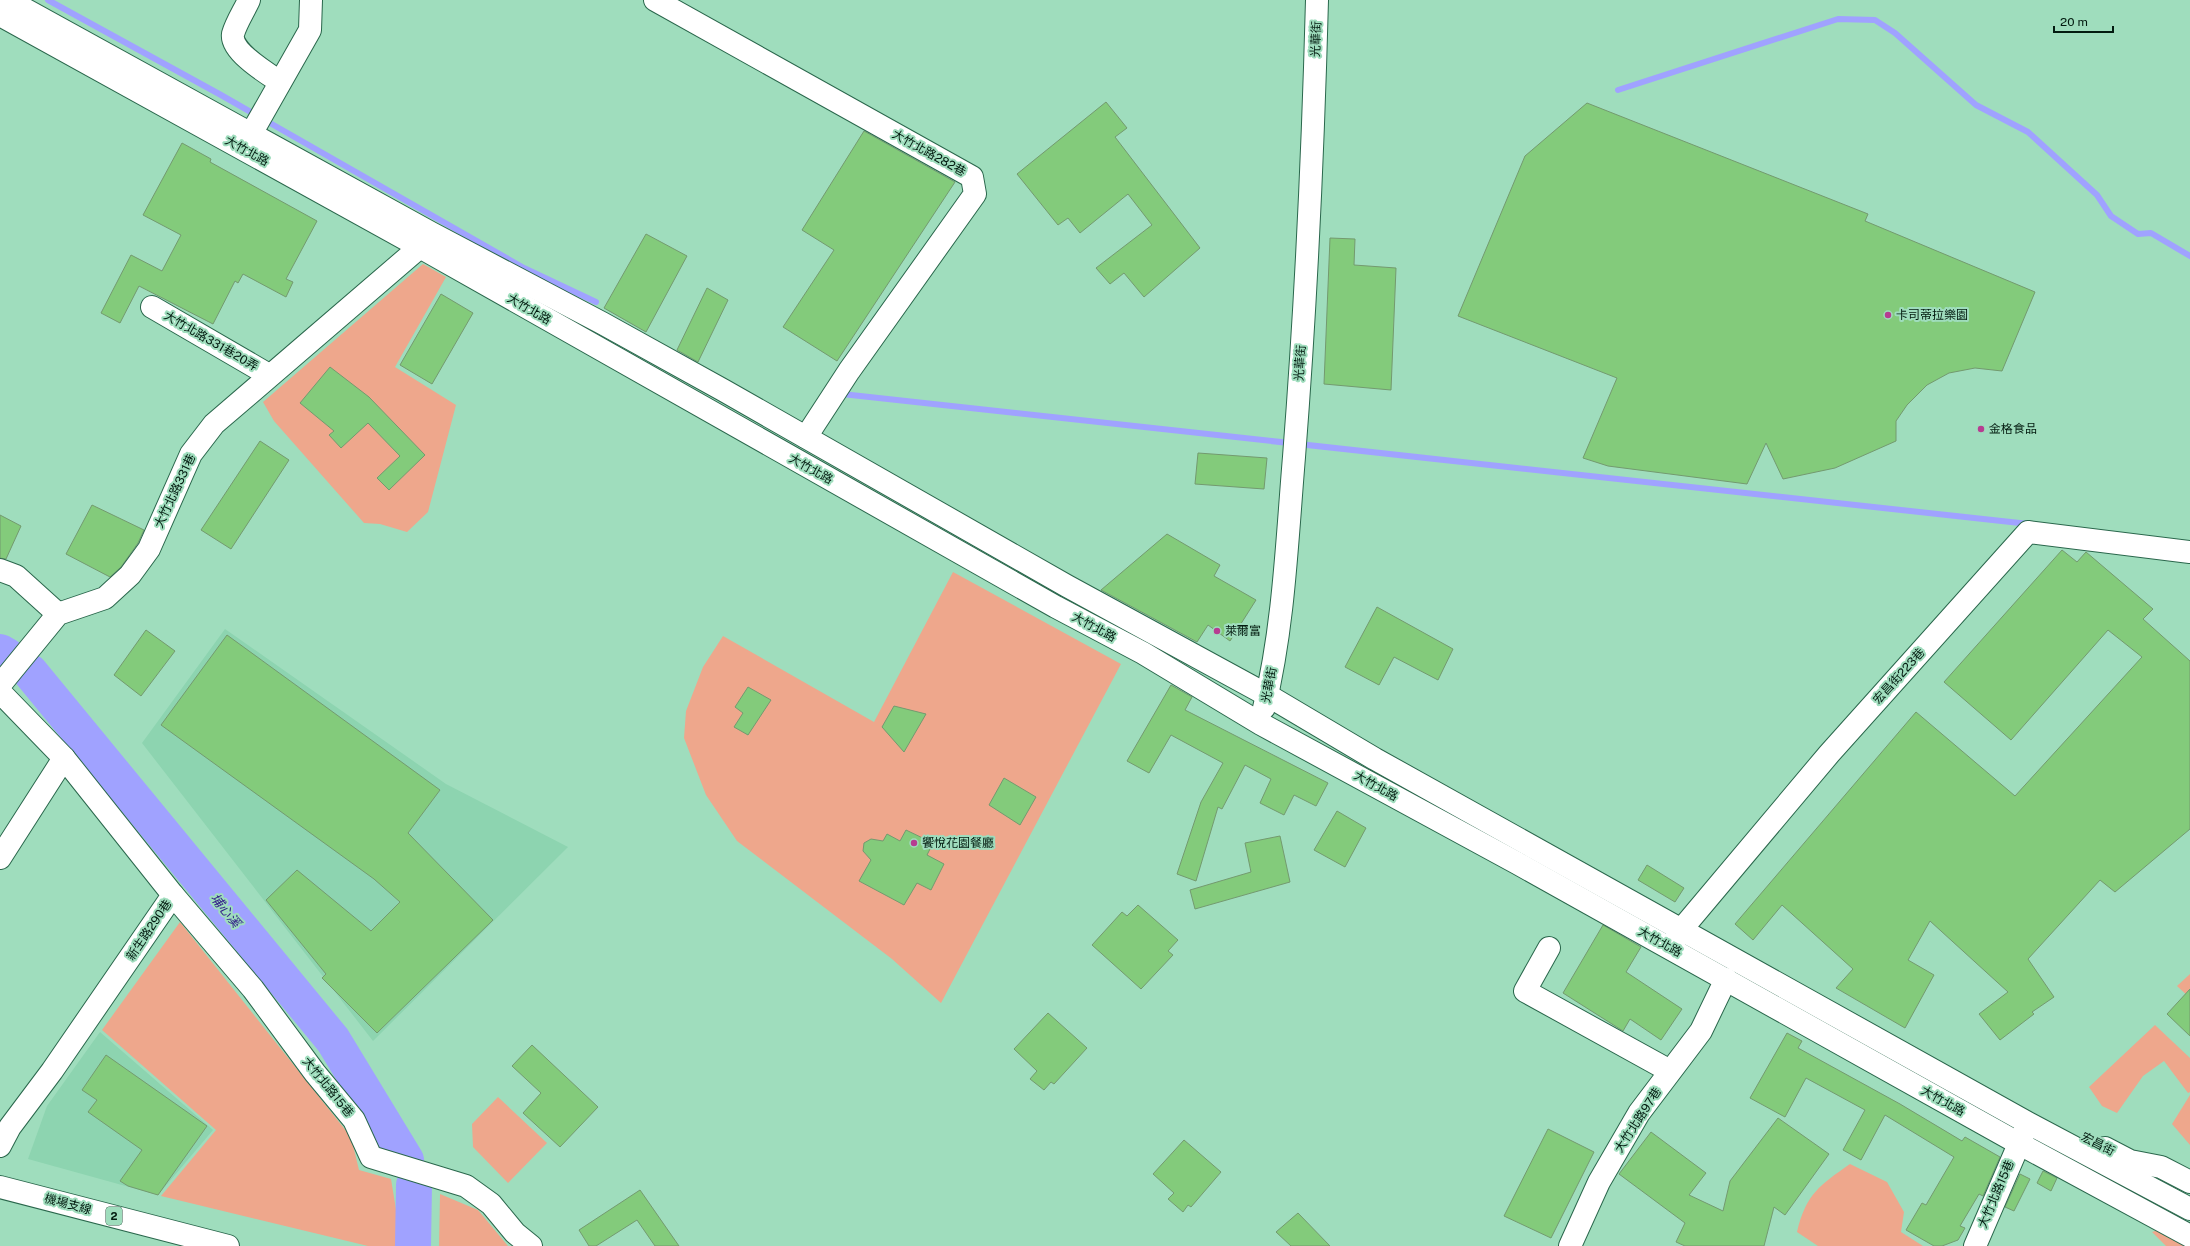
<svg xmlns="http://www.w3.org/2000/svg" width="2190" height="1246" font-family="'Public Sans','Noto Sans TC',sans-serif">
  <rect width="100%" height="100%" fill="#9fddbd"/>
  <g fill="#8dd4b0">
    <polygon points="225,629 446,784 568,847 373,1041 142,743"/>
    <polygon points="100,1032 213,1130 158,1195 28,1159 47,1106"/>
  </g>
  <g fill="#eea78c">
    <polygon points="423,264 446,277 395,367 456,405 428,512 407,532 380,524 364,523 274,421 263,402"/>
    <polygon points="953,572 1121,664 941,1003 892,959 737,841 706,795 684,738 686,711 703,667 723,636 874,722"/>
    <polygon points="180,922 351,1137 359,1170 391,1179 402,1246 368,1246 161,1196 216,1130 102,1030"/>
    <polygon points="2190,974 2190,998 2177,986"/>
    <polygon points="2155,1025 2190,1058 2190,1092 2188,1093 2164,1061 2143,1076 2117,1113 2102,1106 2089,1087"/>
    <polygon points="2190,1095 2190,1145 2172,1124"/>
    <polygon points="498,1097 547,1143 508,1183 473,1147 472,1124"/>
    <path d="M1850 1164 1887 1182 1904 1212 1901 1232 1923 1246H1818L1797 1232C1806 1194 1820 1185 1850 1164Z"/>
    <polygon points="440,1194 478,1210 508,1246 439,1246"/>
    <polygon points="2165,1228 2190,1246 2166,1246 2152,1232"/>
  </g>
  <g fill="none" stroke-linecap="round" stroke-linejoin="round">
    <g stroke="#a0a2ff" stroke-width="6">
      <polyline points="48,0 221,95 524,268 596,302"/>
      <polyline points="1618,90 1838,19 1875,20 1895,33 1976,105 2028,132 2097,195 2111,216 2138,234 2151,233 2190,256"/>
      <polyline points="842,394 2029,524"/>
    </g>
    <g stroke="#a0a2ff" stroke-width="36">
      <polyline points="0,652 7,656"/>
      <polyline points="30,672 333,1040 406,1160"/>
      <polyline points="413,1246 414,1185"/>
    </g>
  </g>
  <g fill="#83cb7b" stroke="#739a6f">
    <polygon points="1106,102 1127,128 1115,137 1200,248 1144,297 1124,273 1110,284 1096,268 1152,225 1128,194 1080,233 1068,218 1058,225 1017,174"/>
    <polygon points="1587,103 1868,214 1865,221 2035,292 2002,371 1975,368 1949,373 1927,385 1907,405 1896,421 1896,441 1835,468 1783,479 1766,443 1747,484 1608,466 1583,458 1617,378 1458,316 1525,156"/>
    <polygon points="864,131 955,182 837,361 783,327 834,250 802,230"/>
    <polygon points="182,143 211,159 210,162 317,221 286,279 293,282 286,297 243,274 238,283 235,281 213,324 139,286 120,323 101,313 131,255 162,271 181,235 143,215"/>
    <polygon points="646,234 687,256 646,332 604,308"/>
    <polygon points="1330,238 1355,239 1354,265 1396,268 1391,390 1324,384"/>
    <polygon points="707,288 728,300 698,362 677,350"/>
    <polygon points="441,294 473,313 432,384 400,365"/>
    <polygon points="330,367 369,397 425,455 389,490 377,478 400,456 368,423 341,448 329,435 334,431 300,403"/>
    <polygon points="260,441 289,460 231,549 201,530"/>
    <polygon points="1198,453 1267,458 1264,489 1195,484"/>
    <polygon points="92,505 144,530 138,543 121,567 110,577 66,554"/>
    <polygon points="0,515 21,526 6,559 0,558"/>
    <polygon points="1167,534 1220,565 1214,576 1256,600 1230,641 1208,625 1197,642 1101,590"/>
    <polygon points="2062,550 2077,562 2086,552 2153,609 2143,619 2190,661 2190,829 2115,892 2100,880 2028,959 2054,997 2032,1012 2034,1014 2000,1040 1979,1014 2008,992 1930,921 1908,960 1934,975 1905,1028 1836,988 1853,969 1782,905 1753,940 1735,924 1916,712 2015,796 2142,657 2108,630 2011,740 1944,682"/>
    <polygon points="1377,607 1453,649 1438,680 1394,657 1379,685 1345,667"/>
    <polygon points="146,630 175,651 141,696 114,675"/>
    <polygon points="227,635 440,790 408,833 493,920 377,1033 322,978 326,974 266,900 297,870 371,931 400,902 374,879 161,725"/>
    <polygon points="1171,685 1192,697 1185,710 1328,783 1316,806 1294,795 1284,815 1260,803 1271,779 1245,765 1222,809 1218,807 1196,881 1177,874 1201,802 1223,763 1171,735 1149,773 1127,761"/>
    <polygon points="748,687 771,700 748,735 734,727 743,713 735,707"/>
    <polygon points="894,706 926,714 904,752 882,727"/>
    <polygon points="1004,778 1036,797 1020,825 989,805"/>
    <polygon points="1337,811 1366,828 1345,867 1314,850"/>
    <polygon points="906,830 933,843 927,855 944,864 931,890 917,883 904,905 859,881 871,860 863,851 864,843 871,839 883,841 887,834 900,841"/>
    <polygon points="1280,836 1290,882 1195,909 1190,890 1251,872 1245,843"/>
    <polygon points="1647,865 1684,888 1675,902 1638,880"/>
    <polygon points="1138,905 1178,940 1168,951 1173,955 1141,989 1092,945 1122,912 1127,916"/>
    <polygon points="1603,925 1641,947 1626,972 1682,1009 1661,1040 1630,1019 1623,1031 1563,993"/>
    <polygon points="2190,989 2190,1036 2167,1014"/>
    <polygon points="1048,1013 1087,1048 1054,1084 1051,1082 1044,1090 1030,1079 1037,1071 1014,1049"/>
    <polygon points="1787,1033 1802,1041 1798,1048 1900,1104 1962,1141 1965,1137 2000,1157 1983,1196 1979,1194 1960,1226 1965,1228 1958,1240 1942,1246 1934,1246 1906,1230 1922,1203 1926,1205 1954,1157 1885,1115 1861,1160 1843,1150 1865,1110 1806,1078 1785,1117 1750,1098"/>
    <polygon points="532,1045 598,1107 560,1147 523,1113 541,1093 512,1066"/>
    <polygon points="106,1055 207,1126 158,1195 128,1186 120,1181 142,1150 88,1112 97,1100 82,1090"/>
    <polygon points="1778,1118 1829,1154 1785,1215 1774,1207 1764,1246 1685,1246 1676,1242 1685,1223 1619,1174 1651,1132 1706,1173 1689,1195 1723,1211 1730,1181"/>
    <polygon points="1548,1129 1594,1152 1551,1238 1504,1216"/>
    <polygon points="1184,1140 1221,1172 1191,1207 1188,1205 1183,1212 1168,1199 1174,1193 1153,1174"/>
    <polygon points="2043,1171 2057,1178 2051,1191 2037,1183"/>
    <polygon points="2020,1174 2030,1179 2014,1211 2005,1207"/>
    <polygon points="640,1190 679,1246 655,1246 637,1220 596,1246 589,1246 579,1230"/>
    <polygon points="1298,1213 1330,1246 1291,1246 1276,1232"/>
  </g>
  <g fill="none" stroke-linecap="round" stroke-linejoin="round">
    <defs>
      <g id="minor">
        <polyline points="8,0 431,233 602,323 723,390 1067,586 1267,695 1375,759 2028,1123 2190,1209"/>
        <path d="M249 0C244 11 236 23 233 34 230 51 268 74 280 82"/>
        <polyline points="655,0 972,177 975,194 849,371 806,437"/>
        <polyline points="0,15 420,247 1056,607 1143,653 1261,724 1517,863 2018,1143 2190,1236"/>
        <polyline points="251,134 310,30 311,0"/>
        <polyline points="152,307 269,375"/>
        <polyline points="0,570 16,576 58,614"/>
        <polyline points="0,685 58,614 105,598 130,575 149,549 191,454 214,424 420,247 429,236"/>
        <polyline points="0,692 64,758 173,895 52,1071 10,1127 0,1146"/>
        <path d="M1264 708C1284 626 1287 540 1294 457 1306 304 1313 152 1317 0"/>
        <polyline points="0,858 64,758"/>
        <polyline points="173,895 253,989 315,1073 354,1120 371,1157 466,1186 491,1204 515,1233 531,1246"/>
        <polyline points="1674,942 1681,930 1829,754 2028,532 2190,552"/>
        <polyline points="1549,948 1525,991 1670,1071"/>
        <polyline points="2105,1148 2130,1161 2161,1167 2190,1182"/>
        <polyline points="1570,1246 1599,1182 1639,1113 1701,1031 1726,979"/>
        <polyline points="1975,1246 2025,1130"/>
      </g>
      <polyline id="highway" points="0,1187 228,1246"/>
    </defs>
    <use href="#minor" stroke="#2a674c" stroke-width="24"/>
    <use href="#highway" stroke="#2a674c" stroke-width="24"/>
    <use href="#minor" stroke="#fff" stroke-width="22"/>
    <use href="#highway" stroke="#fff" stroke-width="22"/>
  </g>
  <g fill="#b63d91" stroke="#9fddbd" stroke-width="1.5">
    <circle cx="1888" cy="315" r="4"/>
    <circle cx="1981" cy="429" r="4"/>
    <circle cx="1217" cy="631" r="4"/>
    <circle cx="914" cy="843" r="4"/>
  </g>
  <g text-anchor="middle" stroke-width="4" stroke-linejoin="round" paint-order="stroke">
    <rect fill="#9fddbd" stroke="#325544" stroke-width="1" x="106" y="1207" width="16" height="18" rx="3"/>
    <g font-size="11" font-weight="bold" fill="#031b10">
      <text x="114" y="1220">2</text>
    </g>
    <g font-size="12" fill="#031b10" stroke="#9fddbd">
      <text transform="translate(1316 39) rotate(-88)" y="4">光華街</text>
      <text transform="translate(247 151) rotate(29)" y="4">大竹北路</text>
      <text transform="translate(929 153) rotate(29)" y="4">大竹北路282巷</text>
      <text transform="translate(529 309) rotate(30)" y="4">大竹北路</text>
      <text transform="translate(211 341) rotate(30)" y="4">大竹北路331巷20弄</text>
      <text transform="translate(1300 363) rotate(-86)" y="4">光華街</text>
      <text transform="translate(811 469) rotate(29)" y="4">大竹北路</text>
      <text transform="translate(175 491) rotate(-65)" y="4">大竹北路331巷</text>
      <text transform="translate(1094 627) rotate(28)" y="4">大竹北路</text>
      <text transform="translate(1899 676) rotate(-48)" y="4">宏昌街223巷</text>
      <text transform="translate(1269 685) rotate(-79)" y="4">光華街</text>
      <text transform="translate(1376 786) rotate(29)" y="4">大竹北路</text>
      <text transform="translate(149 930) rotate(-56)" y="4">新生路290巷</text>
      <text transform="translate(1660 942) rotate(29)" y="4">大竹北路</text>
      <text transform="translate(328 1087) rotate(51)" y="4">大竹北路15巷</text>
      <text transform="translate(1943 1101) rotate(29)" y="4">大竹北路</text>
      <text transform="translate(1638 1120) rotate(-57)" y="4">大竹北路97巷</text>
      <text transform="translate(2098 1144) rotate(27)" y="4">宏昌街</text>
      <text transform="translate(1996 1194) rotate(-67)" y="4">大竹北路15巷</text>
      <text transform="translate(68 1204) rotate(15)" y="4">機場支線</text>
    </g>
    <g font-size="12" fill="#031b10" stroke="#9fddbd" text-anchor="start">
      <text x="1896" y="319">卡司蒂拉樂園</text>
      <text x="1989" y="433">金格食品</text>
      <text x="1225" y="635">萊爾富</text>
      <text x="922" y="847">饗悅花園餐廳</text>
    </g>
    <g font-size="13" font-style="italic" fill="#33218a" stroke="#9fddbd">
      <text transform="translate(226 910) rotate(51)" y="5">埔心溪</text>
    </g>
  </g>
  <path d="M2054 26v6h59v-6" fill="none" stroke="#031b10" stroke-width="2"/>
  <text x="2060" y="26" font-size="12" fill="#031b10" stroke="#9fddbd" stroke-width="3" paint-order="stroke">20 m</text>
</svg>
